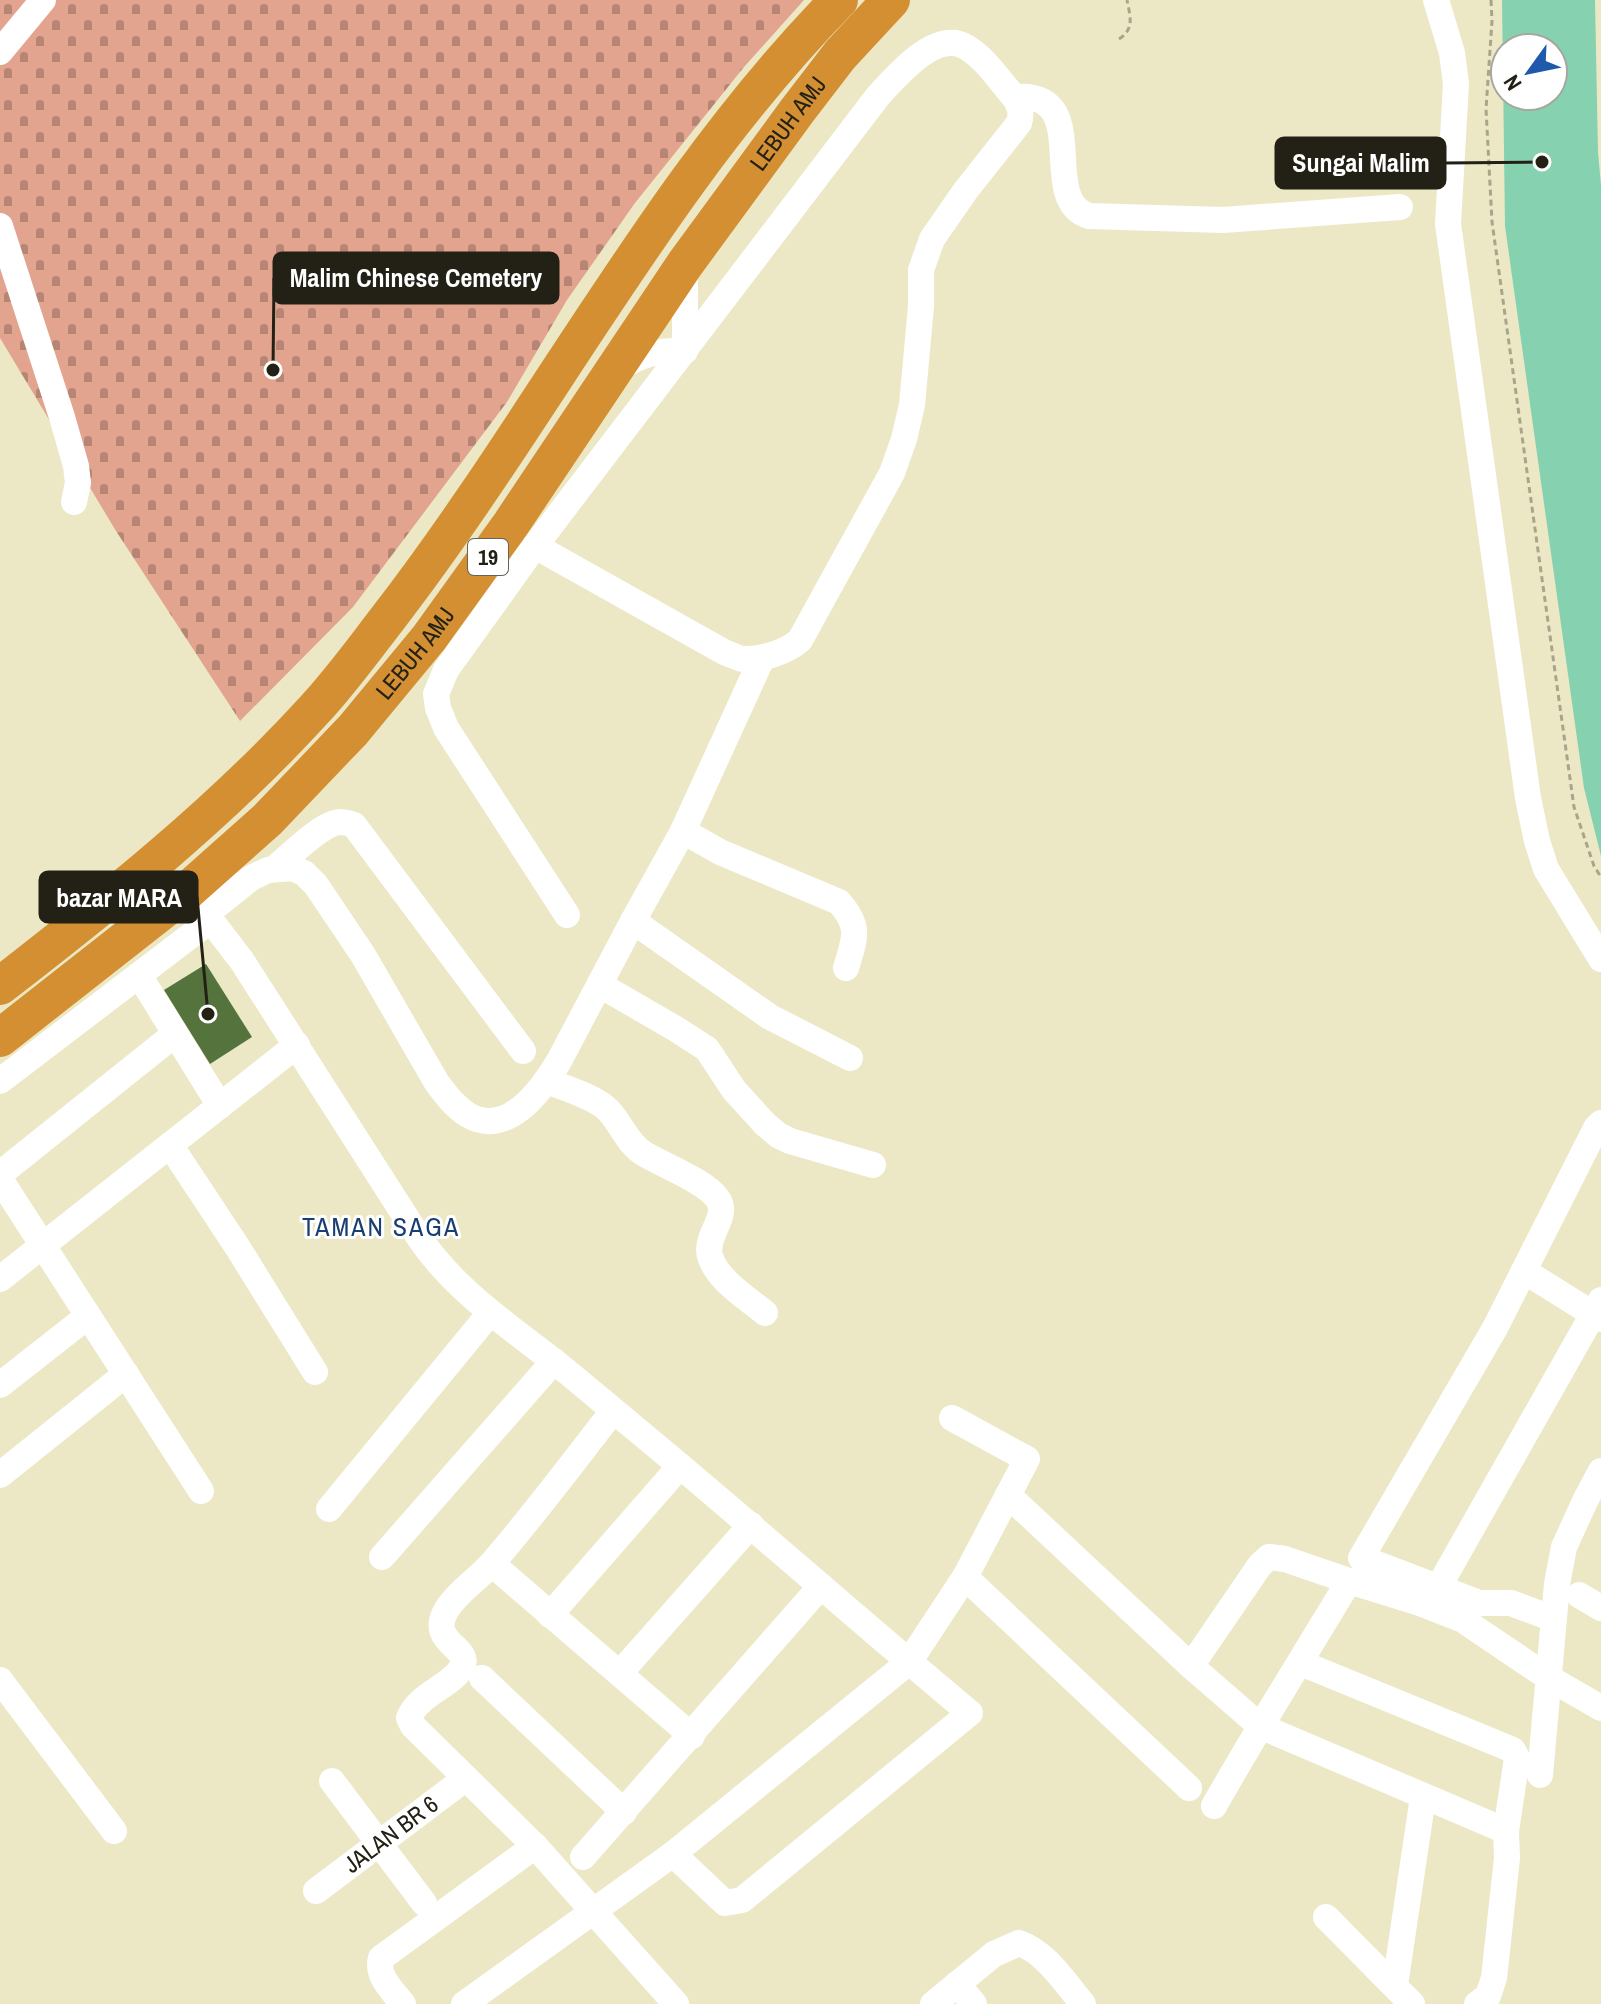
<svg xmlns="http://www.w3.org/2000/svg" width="1601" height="2004" font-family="'Archivo Narrow',sans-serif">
  <defs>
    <pattern id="cemetery-stones" width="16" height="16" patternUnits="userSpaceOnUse" patternTransform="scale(2)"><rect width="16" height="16" fill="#e2a48f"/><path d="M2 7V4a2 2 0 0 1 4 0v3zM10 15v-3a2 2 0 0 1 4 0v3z" fill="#b78574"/></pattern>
  </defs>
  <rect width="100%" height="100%" fill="#ece8c6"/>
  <polygon fill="url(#cemetery-stones)" points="0,0 804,0 744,67 635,203 567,300 507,402 353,607 240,721 116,531 0,338"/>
  <path fill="#86d1af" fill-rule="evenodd" d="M1502 0H1595L1598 152 1601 185V856L1584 788 1505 226ZM1505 48H1553V96H1505Z"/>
  <polygon fill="#55743d" points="206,964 252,1037 210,1064 164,990"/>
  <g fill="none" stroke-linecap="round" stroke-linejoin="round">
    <g stroke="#a9a58b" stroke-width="3" stroke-dasharray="6 4" stroke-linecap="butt">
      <polyline points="1491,0 1492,21 1486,109 1492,222 1574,807 1594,866 1601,877"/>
      <path d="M1119 39C1135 29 1130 16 1127 0"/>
    </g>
    <g stroke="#fff" stroke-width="26">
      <polyline points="1436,0 1452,53 1456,84 1448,224 1528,798 1537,841 1546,869 1601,959"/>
      <polyline points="0,52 43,0"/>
      <polyline points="0,226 62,417 76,466 78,483 74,502"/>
      <path d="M616 370C641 354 656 350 685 351V264"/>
      <path d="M535 546 724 652C730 654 737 658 743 659 761 660 787 652 800 640L892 473 904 439 912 405 921 306V270L932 239 966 190 1019 123C1022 112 1020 106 1014 97"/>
      <path d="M683 831 720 852 839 902C861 927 855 938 846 968"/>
      <path d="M275 868C290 856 322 822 341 822 345 822 351 824 354 825L523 1051"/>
      <path d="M186 892 206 914 242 961 418 1236C453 1288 503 1322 551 1359 578 1380 604 1403 631 1425 745 1519 856 1618 970 1713L742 1900 725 1903 673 1854"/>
      <path d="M206 914 251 878 268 870 292 868 304 873 316 885 363 955 437 1083C446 1095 455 1107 468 1115 507 1138 541 1091 559 1061L633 921 683 831 762 658"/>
      <path d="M567 915 446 728 438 708 436 694 446 670 535 546 878 96C897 76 935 29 966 47 985 58 1000 81 1014 97 1096 90 1036 200 1089 216L1223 220 1400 207"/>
      <polyline points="633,921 770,1017 850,1058"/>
      <polyline points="139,975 220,1106"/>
      <polyline points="600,985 676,1029 707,1049 734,1090 765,1124 778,1135 790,1141 873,1165"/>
      <polyline points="0,1081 211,920"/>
      <path d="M547 1081C564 1088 596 1097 608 1110 621 1123 627 1143 643 1153 662 1165 705 1181 717 1198 731 1216 704 1235 710 1256 717 1280 747 1298 765 1313"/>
      <polyline points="170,1145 238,1248 315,1372"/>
      <polyline points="0,1174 175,1034"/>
      <polyline points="0,1179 201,1491"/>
      <polyline points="1524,1271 1601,1319"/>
      <polyline points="0,1279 297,1045"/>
      <polyline points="0,1385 88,1316"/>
      <path d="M613 1411C574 1461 536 1512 494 1561 480 1578 459 1590 447 1609 426 1643 473 1647 462 1667 452 1686 418 1694 409 1718L413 1726 535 1846 676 2004"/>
      <polyline points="0,1475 126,1374"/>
      <polyline points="1008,1495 1191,1666 1260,1726 1506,1831"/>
      <polyline points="329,1509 490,1313"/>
      <polyline points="382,1557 554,1361"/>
      <polyline points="492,1564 692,1736"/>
      <polyline points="965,1577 1189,1788"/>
      <polyline points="1438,1588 1601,1300"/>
      <polyline points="1579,1595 1601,1608"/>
      <polyline points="550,1615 680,1466"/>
      <polyline points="1554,1619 1511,1603 1479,1603 1361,1558 1495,1328 1596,1128 1601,1123"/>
      <polyline points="1301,1663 1513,1750 1517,1758 1506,1831 1507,1858 1494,1978 1488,1996 1477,2004"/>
      <polyline points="1191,1666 1260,1565 1269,1557 1285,1559 1349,1581"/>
      <polyline points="620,1673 751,1525"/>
      <polyline points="482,1678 624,1812"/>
      <polyline points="0,1680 114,1831"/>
      <polyline points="1540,1775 1557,1584 1564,1547 1586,1499 1601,1471"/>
      <polyline points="332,1781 424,1903"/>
      <path d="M1214 1806C1257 1730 1304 1656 1349 1581L1417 1602 1463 1620 1549 1678 1601 1708"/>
      <polyline points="583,1857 821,1586"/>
      <path id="s1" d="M316 1891 466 1778"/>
      <polyline points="1326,1917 1412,2004"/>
      <polyline points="957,1984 974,2004"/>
      <polyline points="1395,1985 1423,1797"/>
      <path d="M403 2004C392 1990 376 1976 381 1958L535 1846"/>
      <polyline points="464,2004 673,1854 909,1662 965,1577 1027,1459 952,1418"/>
      <path d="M933 2004 994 1954 1019 1943C1046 1952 1065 1983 1083 2004"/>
    </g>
    <g stroke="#d38f31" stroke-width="38">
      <path d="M0 986C110 901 220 813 314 710 341 681 364 649 388 618 544 416 659 183 839 0"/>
      <path id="s2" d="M0 1038 186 892 267 820 353 730 429 638 511 524 685 264 797 111 840 55 891 0"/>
    </g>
  </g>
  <g text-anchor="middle" stroke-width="6" stroke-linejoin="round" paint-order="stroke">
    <rect fill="#fff" stroke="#65645b" stroke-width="2" x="468" y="539" width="40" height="36" rx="6"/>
    <g font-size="22" font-weight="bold" fill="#232115">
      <text x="488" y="565">19</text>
    </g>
    <g font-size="24" fill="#232115" stroke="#fff">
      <text dy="8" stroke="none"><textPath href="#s2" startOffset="1216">LEBUH AMJ</textPath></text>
      <text dy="8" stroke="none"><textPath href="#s2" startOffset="568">LEBUH AMJ</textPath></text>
      <text dy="8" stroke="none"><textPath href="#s1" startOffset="94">JALAN BR 6</textPath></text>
    </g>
    <g font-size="26" letter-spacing="2" fill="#193e73" stroke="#fff">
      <text x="381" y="1236">TAMAN SAGA</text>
    </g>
  </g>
  <path fill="none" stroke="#232115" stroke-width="3" d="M1542 162L1445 163M273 370L274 278M208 1014L197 897"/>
  <g fill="#232115" stroke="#fff" stroke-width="3">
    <circle cx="1542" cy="162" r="8"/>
    <circle cx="273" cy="370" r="8"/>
    <circle cx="208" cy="1014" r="8"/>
  </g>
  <g fill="#232115" stroke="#232115" stroke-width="3">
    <rect x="1276" y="138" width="169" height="50" rx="8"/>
    <rect x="274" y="253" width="284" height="50" rx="8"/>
    <rect x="40" y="872" width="157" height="50" rx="8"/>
  </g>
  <g font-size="26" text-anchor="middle" font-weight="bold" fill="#fff">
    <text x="1361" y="172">Sungai Malim</text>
    <text x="416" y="287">Malim Chinese Cemetery</text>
    <text x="119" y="907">bazar MARA</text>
  </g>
  <g transform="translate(1529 72) rotate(237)"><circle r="38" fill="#ffffff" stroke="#a7a6a1" stroke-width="2"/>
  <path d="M0-6L14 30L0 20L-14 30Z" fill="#1f59ab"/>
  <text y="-12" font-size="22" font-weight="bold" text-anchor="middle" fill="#232115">N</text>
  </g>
</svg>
